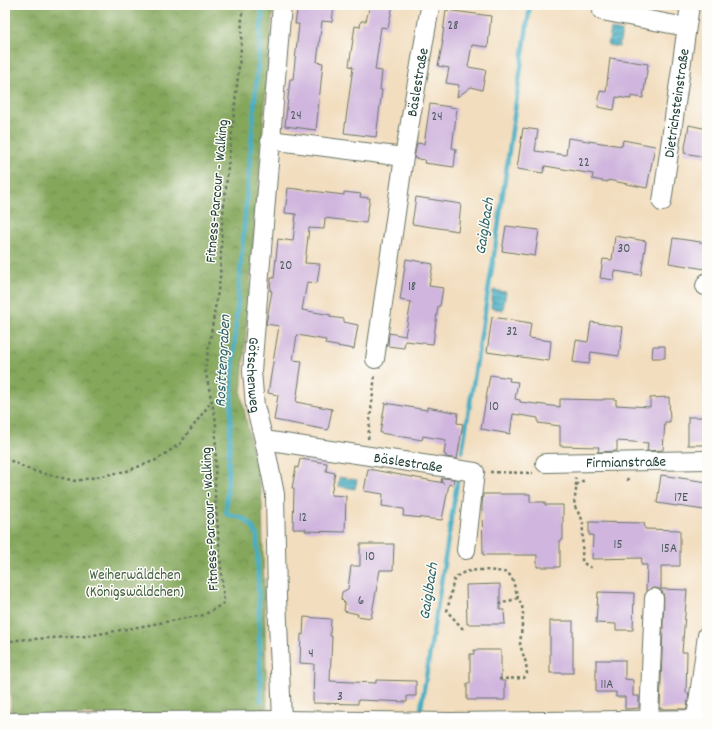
<svg xmlns="http://www.w3.org/2000/svg" width="712" height="729" font-family="Dekko,sans-serif">
  <defs>
    <pattern id="forest-crowns" width="20" height="18" patternUnits="userSpaceOnUse"><rect width="20" height="18" fill="#84a75c"/><path d="M2 6a3 3 0 1 1 6 0M12 15a3 3 0 1 1 6 0" fill="none" stroke="#6b894d"/></pattern>
    <pattern id="water-rules" width="6" height="5" patternUnits="userSpaceOnUse"><rect width="6" height="5" fill="#44adc3"/><path d="M0 2.5h6" fill="none" stroke="#388e9f"/></pattern>
  </defs>
  <rect width="100%" height="100%" fill="#fdfcf7"/>
  <filter id="ink" filterUnits="userSpaceOnUse"><feTurbulence type="fractalNoise" baseFrequency=".025" numOctaves="2"/><feDisplacementMap in="SourceGraphic" scale="8" xChannelSelector="R" yChannelSelector="G"/><feConvolveMatrix kernelMatrix="1 2 1 2 8 2 1 2 1" color-interpolation-filters="sRGB"/></filter>
  <filter id="wash" filterUnits="userSpaceOnUse"><feTurbulence type="fractalNoise" baseFrequency=".012" numOctaves="4" result="noise"/><feDisplacementMap in="SourceGraphic" scale="16" xChannelSelector="R" yChannelSelector="G"/><feGaussianBlur stdDeviation="0.9" result="paint"/><feColorMatrix in="noise" values="0 0 0 0 0 0 0 0 0 0 0 0 0 0 0 0 0 1.4 0 .05"/><feComposite in="paint" operator="in"/></filter>
  <g filter="url(#wash)">
    <rect width="100%" height="100%" fill="#f2ddbe"/>
    <polygon fill="url(#forest-crowns)" stroke="#527248" points="5,5 273,5 241,394 261,492 262,506 267,709 205,715 5,714 5,713 11,713 10,646 5,645"/>
    <g fill="url(#water-rules)" stroke="#32757c">
      <polygon points="611,29 622,31 619,47 608,45"/>
      <polygon points="493,290 506,292 503,310 491,308"/>
      <polygon points="339,477 357,480 355,489 338,486"/>
    </g>
    <g fill="none" stroke-linecap="round" stroke-linejoin="round">
      <g stroke="#44adc3" stroke-width="4.5">
        <polyline points="462,452 495,249 530,5"/>
        <path d="M261 701 257 535C248 518 245 518 226 514L235 334 263 5"/>
        <polyline points="421,708 458,477"/>
      </g>
    </g>
    <g id="blocks">
      <g fill="#d0b6de">
        <polygon points="298,5 334,5 332,22 322,21 317,62 323,63 316,130 285,126 290,79 293,79 299,24 295,24"/>
        <polygon points="370,5 393,5 388,28 381,27 375,70 382,71 380,90 382,90 376,137 344,133 353,67 349,66 355,26 360,27 361,21 366,21"/>
        <polygon points="446,10 491,16 488,47 472,45 468,67 486,70 482,90 471,87 457,97 459,85 446,83 449,68 438,66 443,41 442,41"/>
        <polygon points="610,58 648,64 643,98 631,96 631,99 616,97 614,110 598,107 600,91 606,92"/>
        <polygon points="430,104 457,108 452,148 456,149 454,167 424,163 425,160 414,158 417,143 424,144"/>
        <polygon points="689,125 707,129 707,157 684,153"/>
        <polygon points="523,128 538,130 535,151 566,155 568,138 622,146 623,140 655,146 647,188 608,180 608,182 592,179 593,174 545,166 543,173 517,169"/>
        <polygon points="288,188 344,195 344,192 361,194 360,197 370,198 366,223 325,218 324,229 309,228 305,263 320,264 317,283 307,282 302,310 331,315 330,317 344,319 344,322 358,325 354,349 325,344 326,340 297,335 293,360 302,361 296,402 332,409 328,430 274,420 278,395 268,393 279,326 266,324 272,291 270,291 271,278 274,278 278,239 293,241 296,214 285,213"/>
        <polygon points="416,197 461,204 458,231 412,224"/>
        <polygon points="506,226 539,230 535,256 502,251"/>
        <polygon points="615,236 646,241 641,275 615,271 614,280 600,278 603,259 612,260"/>
        <polygon points="673,238 707,243 705,269 669,263"/>
        <polygon points="406,259 433,264 429,286 443,288 440,306 438,306 433,344 405,341 404,348 388,346 389,333 405,336 411,302 400,300"/>
        <polygon points="492,317 531,323 529,338 551,341 549,361 487,352"/>
        <polygon points="591,322 623,327 619,356 591,352 589,364 573,362 576,340 588,342"/>
        <polygon points="653,346 665,346 665,358 652,358"/>
        <polygon points="490,375 510,378 509,381 518,382 515,399 520,400 520,402 560,407 560,399 603,400 603,399 616,399 616,405 650,407 650,398 669,397 670,422 665,422 663,450 647,451 648,443 617,441 617,451 598,452 599,447 560,446 560,426 538,423 538,418 513,414 510,434 481,429"/>
        <polygon points="385,403 427,410 427,407 458,413 457,423 463,424 457,459 446,457 446,455 444,454 446,440 423,436 422,440 380,433"/>
        <rect x="688" y="417" width="19" height="28"/>
        <polygon points="300,459 327,463 326,471 335,473 331,495 346,496 345,532 305,531 306,529 293,529 294,488 292,488 296,467 298,468"/>
        <polygon points="368,469 444,483 441,482 442,478 454,479 453,485 449,484 442,520 403,516 404,509 382,506 383,494 364,491"/>
        <polygon points="661,475 707,482 704,510 657,503"/>
        <polygon points="483,494 530,494 530,502 545,502 545,505 563,505 563,540 560,540 560,567 537,567 537,555 483,555 482,506"/>
        <polygon points="589,522 644,523 645,529 680,530 680,566 661,566 661,589 687,590 682,652 687,652 686,693 689,693 687,709 660,709 664,598 663,593 660,589 655,588 650,589 646,591 647,565 641,565 642,558 592,559 593,535 589,535"/>
        <polygon points="360,544 394,544 393,570 380,570 371,618 357,616 358,614 344,611 345,603 341,599 342,592 348,589 351,566 360,566"/>
        <polygon points="500,584 500,610 504,610 505,624 467,624 466,585"/>
        <polygon points="598,592 634,593 633,630 616,630 616,624 596,623"/>
        <polygon points="304,617 331,619 330,636 332,636 330,681 376,683 376,680 416,681 416,696 407,696 407,702 358,700 358,704 313,703 314,664 300,663 301,634 303,635"/>
        <rect x="550" y="621" width="23" height="52"/>
        <polygon points="474,650 501,650 501,681 505,681 505,700 467,700 467,683 470,683 470,654 474,654"/>
        <polygon points="596,660 625,660 625,679 633,680 633,696 639,696 639,708 625,709 625,697 616,697 616,692 596,692"/>
      </g>
    </g>
  </g>
  <g filter="url(#ink)">
    <use href="#blocks" fill-opacity="0" stroke="#697564" stroke-width="1"/>
    <g fill="none" stroke-linecap="round" stroke-linejoin="round">
      <defs>
        <g id="minor">
          <path id="s1" d="M282 5 252 371 255 406 264 440 275 494 277 597 282 720"/>
          <polyline points="602,11 686,27"/>
          <polyline points="270,140 404,157"/>
          <path id="s2" d="M662 202 690 5"/>
          <polyline points="705,286 707,282"/>
          <path id="s3" d="M375 359 404 157 430 7"/>
          <path id="s4" d="M264 440 475 472 466 550"/>
          <path id="s5" d="M545 463 707 460"/>
          <polyline points="696,718 707,635"/>
          <polyline points="649,719 654,598"/>
          <polyline points="5,722 282,720 451,722 707,719"/>
        </g>
      </defs>
      <use href="#minor" stroke="#697564" stroke-width="20"/>
      <g stroke="#697564" stroke-width="2.5" stroke-dasharray="3 3" stroke-linecap="butt">
        <polyline points="368,439 375,374"/>
        <polyline points="5,458 30,470 75,481 127,471 156,460 180,444 211,402"/>
        <polyline points="490,472 533,473"/>
        <polyline points="574,478 576,479 576,490 574,505 583,521 582,562 593,569"/>
        <polyline points="627,478 629,483"/>
        <polyline points="576,485 586,479"/>
        <path d="M463 629 447 611C449 605 452 585 454 580 462 566 495 570 508 573L512 578 518 598"/>
        <polyline points="5,643 15,640 88,636 204,615 224,603 215,497 216,422 205,369 220,279 222,223 241,48 242,13 240,5"/>
        <polyline points="499,679 524,678 527,674 526,663 520,645 523,615 522,605 518,598 500,604"/>
      </g>
      <use href="#minor" stroke="#fff" stroke-width="18"/>
    </g>
  </g>
  <g text-anchor="middle" stroke-width="3" stroke-linejoin="round" paint-order="stroke">
    <g font-size="13" fill="#4b5b5e">
      <text x="453" y="29">28</text>
      <text x="296" y="119">24</text>
      <text x="437" y="120">24</text>
      <text x="584" y="166">22</text>
      <text x="624" y="252">30</text>
      <text x="286" y="269">20</text>
      <text x="412" y="290">18</text>
      <text x="512" y="335">32</text>
      <text x="494" y="410">10</text>
      <text x="681" y="501">17E</text>
      <text x="303" y="521">12</text>
      <text x="618" y="548">15</text>
      <text x="669" y="552">15A</text>
      <text x="370" y="560">10</text>
      <text x="361" y="604">6</text>
      <text x="311" y="657">4</text>
      <text x="607" y="688">11A</text>
      <text x="340" y="700">3</text>
    </g>
    <g font-size="15" fill="#1f3d34" stroke="#fdfcf7">
      <text dy="5" stroke="none"><textPath href="#s3" startOffset="280">Bäslestraße</textPath></text>
      <text dy="5" stroke="none"><textPath href="#s2" startOffset="100">Dietrichsteinstraße</textPath></text>
      <text transform="translate(216 191) rotate(-85)" y="5">Fitness-Parcour - Walking</text>
      <text dy="5" stroke="none"><textPath href="#s1" startOffset="371">Götschenweg</textPath></text>
      <text dy="5" stroke="none"><textPath href="#s5" startOffset="81">Firmianstraße</textPath></text>
      <text dy="5" stroke="none"><textPath href="#s4" startOffset="146">Bäslestraße</textPath></text>
      <text transform="translate(209 519) rotate(-93)" y="5">Fitness-Parcour - Walking</text>
    </g>
    <g font-size="15" fill="#405e41" stroke="#fdfcf7">
      <text x="135" y="579">Weiherwäldchen<tspan x="135" dy="17">(Königswäldchen)</tspan></text>
    </g>
    <g font-size="16" font-style="italic" fill="#2c6466" stroke="#fdfcf7">
      <text transform="translate(483 226) rotate(-81)" y="6">Gaiglbach</text>
      <text transform="translate(221 361) rotate(-87)" y="6">Rosittengraben</text>
      <text transform="translate(427 591) rotate(-81)" y="6">Gaiglbach</text>
    </g>
  </g>
  <rect width="712" height="729" fill="none" stroke="#fdfcf7" stroke-width="20"/>
</svg>
